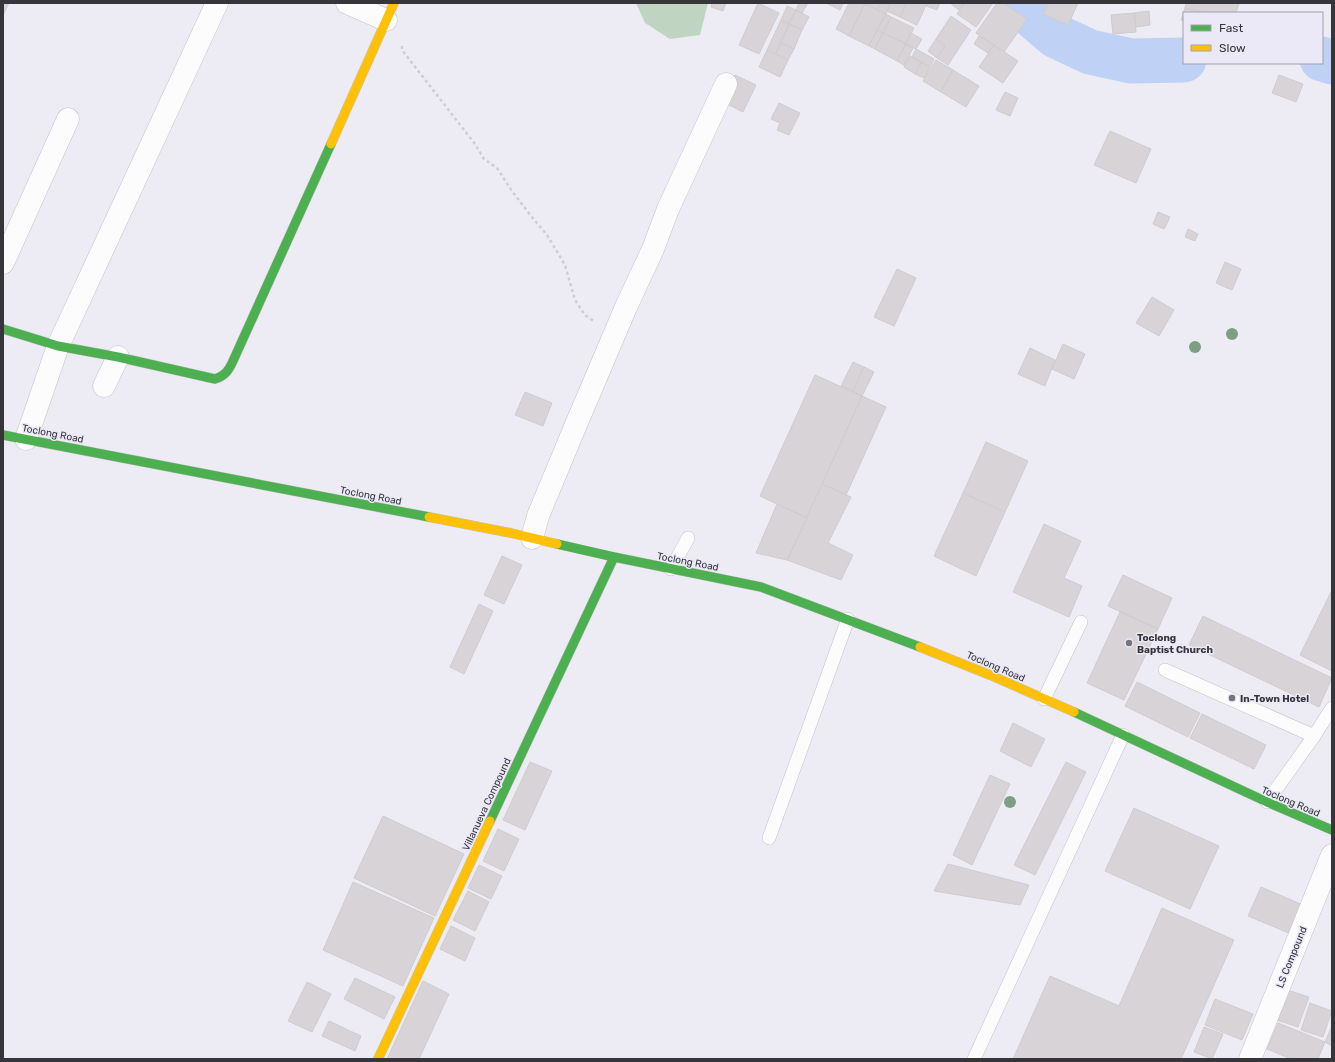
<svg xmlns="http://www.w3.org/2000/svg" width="1335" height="1062" font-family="Rubik,sans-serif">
  <rect width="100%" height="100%" fill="#edecf4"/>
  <g fill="#bfd5c2">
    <polygon points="636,3 708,3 700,35 670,39 645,23"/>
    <polygon points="1025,3 1045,3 1039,16 1031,21"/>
  </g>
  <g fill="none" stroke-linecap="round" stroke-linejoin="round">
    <g stroke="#bfd2f6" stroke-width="45">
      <polyline points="1028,3 1035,18 1056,36 1090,52 1131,61 1184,60"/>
      <polyline points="1322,59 1332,62"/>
    </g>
  </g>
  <g fill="#d7d3d6" stroke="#cfccce">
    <polygon points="3,3 9,3 3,15"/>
    <polygon points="712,3 726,3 723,11 711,7"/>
    <polygon points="758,3 779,13 759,54 739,45"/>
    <polygon points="799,3 808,3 802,13 796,10"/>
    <polygon points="826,3 843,3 840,10"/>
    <polygon points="849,3 865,4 849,36 836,29"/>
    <polygon points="864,3 881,3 877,10"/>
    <polygon points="881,3 891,3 886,14 877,10"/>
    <polygon points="891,3 907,3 900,17 887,11"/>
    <polygon points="907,3 927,3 917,25 900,17"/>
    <polygon points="928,3 940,3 937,10 926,6"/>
    <polygon points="950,3 964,3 959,10"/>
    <polygon points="964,3 993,3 976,27 957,14"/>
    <polygon points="997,3 1003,3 1027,19 1004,52 976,33"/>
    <polygon points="1048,3 1078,3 1068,25 1043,14"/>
    <polygon points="1186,3 1239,3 1236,13 1206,13 1185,8"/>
    <polygon points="865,4 886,14 869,46 849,36"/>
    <polygon points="787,6 796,10 789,24 781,20"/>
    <polygon points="1185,8 1206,13 1184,13 1184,21 1181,20"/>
    <polygon points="796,10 809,17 802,30 789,24"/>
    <polygon points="1149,11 1150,25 1136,27 1134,13"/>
    <polygon points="1134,13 1136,32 1113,34 1111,15"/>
    <polygon points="886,14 891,17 883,33 877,30"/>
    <polygon points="951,16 971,30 948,65 937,58 945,46 936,39"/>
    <polygon points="891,17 914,28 906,44 883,33"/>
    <polygon points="781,20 789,24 775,55 767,50"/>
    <polygon points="789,24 802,30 794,49 781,43"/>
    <polygon points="877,30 883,33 875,49 869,46"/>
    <polygon points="883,33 906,44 897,61 875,49"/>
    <polygon points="911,33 922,39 916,49 906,44"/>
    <polygon points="979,36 994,45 988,53 974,44"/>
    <polygon points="936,39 945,46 937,58 928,51"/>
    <polygon points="781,43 794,49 788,60 775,55"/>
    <polygon points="906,44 913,48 904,65 897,61"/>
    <polygon points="994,45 1018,61 1003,83 979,67"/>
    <polygon points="916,49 934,59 930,67 912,57"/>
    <polygon points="767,50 788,60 780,77 759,67"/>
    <polygon points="910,56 921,62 915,74 904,67"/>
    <polygon points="936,60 953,70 941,92 923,81"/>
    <polygon points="921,62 930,67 924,78 915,74"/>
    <polygon points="953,70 979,86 966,107 941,92"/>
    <polygon points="735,75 756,85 743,112 723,102"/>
    <polygon points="1279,75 1303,84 1296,102 1272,93"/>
    <polygon points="1005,92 1018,98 1010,116 996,110"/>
    <polygon points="779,103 800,113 789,135 777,130 780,123 771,119"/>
    <polygon points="1110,131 1151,149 1136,183 1094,165"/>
    <polygon points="1158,212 1170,217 1164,229 1153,224"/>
    <polygon points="1188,229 1198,234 1195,241 1185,237"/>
    <polygon points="1225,262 1241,269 1232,290 1216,283"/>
    <polygon points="897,269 916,278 894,326 874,317"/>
    <polygon points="1152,297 1174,310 1159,336 1136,323"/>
    <polygon points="1063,344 1085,354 1074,379 1052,369"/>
    <polygon points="1030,348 1055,360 1045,386 1018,374"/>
    <polygon points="853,362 864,367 853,391 841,386"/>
    <polygon points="864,367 874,372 862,396 853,391"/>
    <polygon points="815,375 862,396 807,518 760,496"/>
    <polygon points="525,392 552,403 543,426 515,415"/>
    <polygon points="862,396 886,407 846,495 822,484"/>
    <polygon points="986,442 1028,461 1005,512 963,493"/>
    <polygon points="822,484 851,497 828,543 853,555 841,580 787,560"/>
    <polygon points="963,493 1005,512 976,576 934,556"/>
    <polygon points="777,504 807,518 787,560 756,553"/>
    <polygon points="1044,524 1081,541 1064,578 1082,586 1069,617 1013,592"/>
    <polygon points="502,556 522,565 504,604 484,595"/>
    <polygon points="1123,575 1172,598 1158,629 1108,606"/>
    <polygon points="1332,590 1332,671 1300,655"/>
    <polygon points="479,604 493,611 464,674 450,667"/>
    <polygon points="1120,612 1158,629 1124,700 1087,683"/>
    <polygon points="1203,616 1332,678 1319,707 1189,645"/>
    <polygon points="1137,682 1200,713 1188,737 1125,706"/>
    <polygon points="1202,714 1266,745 1254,769 1190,738"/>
    <polygon points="1013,723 1045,739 1031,767 1000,751"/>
    <polygon points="530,762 552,771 525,830 503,820"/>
    <polygon points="1066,762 1086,772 1035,875 1014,865"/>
    <polygon points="990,775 1010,784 972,865 953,855"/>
    <polygon points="1134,808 1219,846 1190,909 1105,871"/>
    <polygon points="383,816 464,854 435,916 354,878"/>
    <polygon points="498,829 519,839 504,871 483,861"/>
    <polygon points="948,864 1029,885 1020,905 934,891"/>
    <polygon points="479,865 502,876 491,899 468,888"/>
    <polygon points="353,882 434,918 403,986 323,950"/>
    <polygon points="1261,887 1303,905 1291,934 1248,916"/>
    <polygon points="468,891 489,902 475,931 453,920"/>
    <polygon points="1162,908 1234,940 1181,1059 1013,1059 1050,976 1119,1006"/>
    <polygon points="451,926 475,938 465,961 440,949"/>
    <polygon points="355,978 395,997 384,1019 344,999"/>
    <polygon points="423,981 449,994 419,1059 387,1059"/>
    <polygon points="307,982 331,994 312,1032 288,1021"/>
    <polygon points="1287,990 1309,997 1298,1027 1277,1020"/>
    <polygon points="1215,999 1253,1014 1242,1040 1205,1025"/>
    <polygon points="1310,1003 1332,1011 1323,1037 1301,1030"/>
    <polygon points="329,1021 361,1036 355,1051 322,1036"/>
    <polygon points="1278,1023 1325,1042 1318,1059 1291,1059 1267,1049"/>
    <polygon points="1332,1026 1332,1046 1325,1042"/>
    <polygon points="1204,1027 1223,1034 1212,1059 1194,1052"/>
  </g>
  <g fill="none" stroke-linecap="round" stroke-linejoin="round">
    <defs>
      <g id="lane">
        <polyline points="671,569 688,538"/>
        <polyline points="1165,670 1314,736 1267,802"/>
        <polyline points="1044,699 1081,622"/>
        <polyline points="1314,736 1332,708"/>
        <polyline points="769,838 848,619"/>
        <polyline points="974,1059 1123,735"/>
      </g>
      <g id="street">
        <polyline points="347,3 386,20"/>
        <polyline points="3,263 68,119"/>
        <polyline points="104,386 118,357"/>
        <polyline points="26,439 58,346 217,3"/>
        <polyline points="532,538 538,516 575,427 626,307 653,249 668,209 726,84"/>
        <polyline points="1250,1059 1332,855"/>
      </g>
      <g id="fast">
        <path d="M3 329 58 346 118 357 215 379C225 376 229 370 233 361L331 144"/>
        <polyline points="3,435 429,517"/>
        <polyline points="557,544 614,557 761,587 920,647"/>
        <polyline points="1074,712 1267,802 1332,830"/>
        <polyline points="490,821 614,557"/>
      </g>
      <g id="slow">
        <polyline points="331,144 394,3"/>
        <polyline points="429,517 511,533 557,544"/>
        <polyline points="920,647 990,675 1074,712"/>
        <polyline points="378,1059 490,821"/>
      </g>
    </defs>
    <use href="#lane" stroke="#c3c2c8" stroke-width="14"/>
    <use href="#street" stroke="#c3c2c8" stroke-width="23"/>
    <use href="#fast" stroke="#c3c2c8" stroke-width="10"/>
    <use href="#slow" stroke="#c3c2c8" stroke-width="10"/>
    <polyline stroke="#ceced0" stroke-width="2.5" stroke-dasharray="3 3" stroke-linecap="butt" points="402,46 402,50 475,144 484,159 497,168 512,191 531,216 547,235 565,265 575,300 585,315 595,322"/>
    <use href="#lane" stroke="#fcfcfd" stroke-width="13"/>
    <use href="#street" stroke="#fcfcfd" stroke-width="22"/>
    <use href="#fast" stroke="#4caf50" stroke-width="9"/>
    <use href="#slow" stroke="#ffc107" stroke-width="9"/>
  </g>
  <g fill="#7f9f85">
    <circle cx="1232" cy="334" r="6"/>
    <circle cx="1195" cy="347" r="6"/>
    <circle cx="1010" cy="802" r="6"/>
  </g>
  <g fill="#75757b" stroke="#ebe8f8" stroke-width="1.5">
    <circle cx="1129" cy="643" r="4"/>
    <circle cx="1232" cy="698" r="4"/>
  </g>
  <g text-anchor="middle" stroke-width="3" stroke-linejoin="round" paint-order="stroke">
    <g font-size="10" fill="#35353a" stroke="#ebe8f8">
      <text transform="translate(53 433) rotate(11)" y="4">Toclong Road</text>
      <text transform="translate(371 495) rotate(11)" y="4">Toclong Road</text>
      <text transform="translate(688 561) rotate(11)" y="4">Toclong Road</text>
      <text transform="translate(996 666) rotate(23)" y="4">Toclong Road</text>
      <text transform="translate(1291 801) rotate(23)" y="4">Toclong Road</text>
      <text transform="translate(486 804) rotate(-65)" y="4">Villanueva Compound</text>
      <text transform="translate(1291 957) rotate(-68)" y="4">LS Compound</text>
    </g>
    <g font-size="10" font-weight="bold" fill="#35353a" stroke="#ebe8f8" text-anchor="start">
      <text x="1137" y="641">Toclong<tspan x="1137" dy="12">Baptist Church</tspan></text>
      <text x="1240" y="702">In-Town Hotel</text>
    </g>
  </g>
  <rect width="1335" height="1062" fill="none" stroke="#35353a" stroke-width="8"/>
  <rect x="1183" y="12" width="140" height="52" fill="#ebe8f8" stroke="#a2a0ac"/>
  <rect x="1191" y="25" width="20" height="6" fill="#4caf50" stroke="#a2a0ac"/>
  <text x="1219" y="32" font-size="12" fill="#35353a">Fast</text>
  <rect x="1191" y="45" width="20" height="6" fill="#ffc107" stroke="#a2a0ac"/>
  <text x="1219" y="52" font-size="12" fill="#35353a">Slow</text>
</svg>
